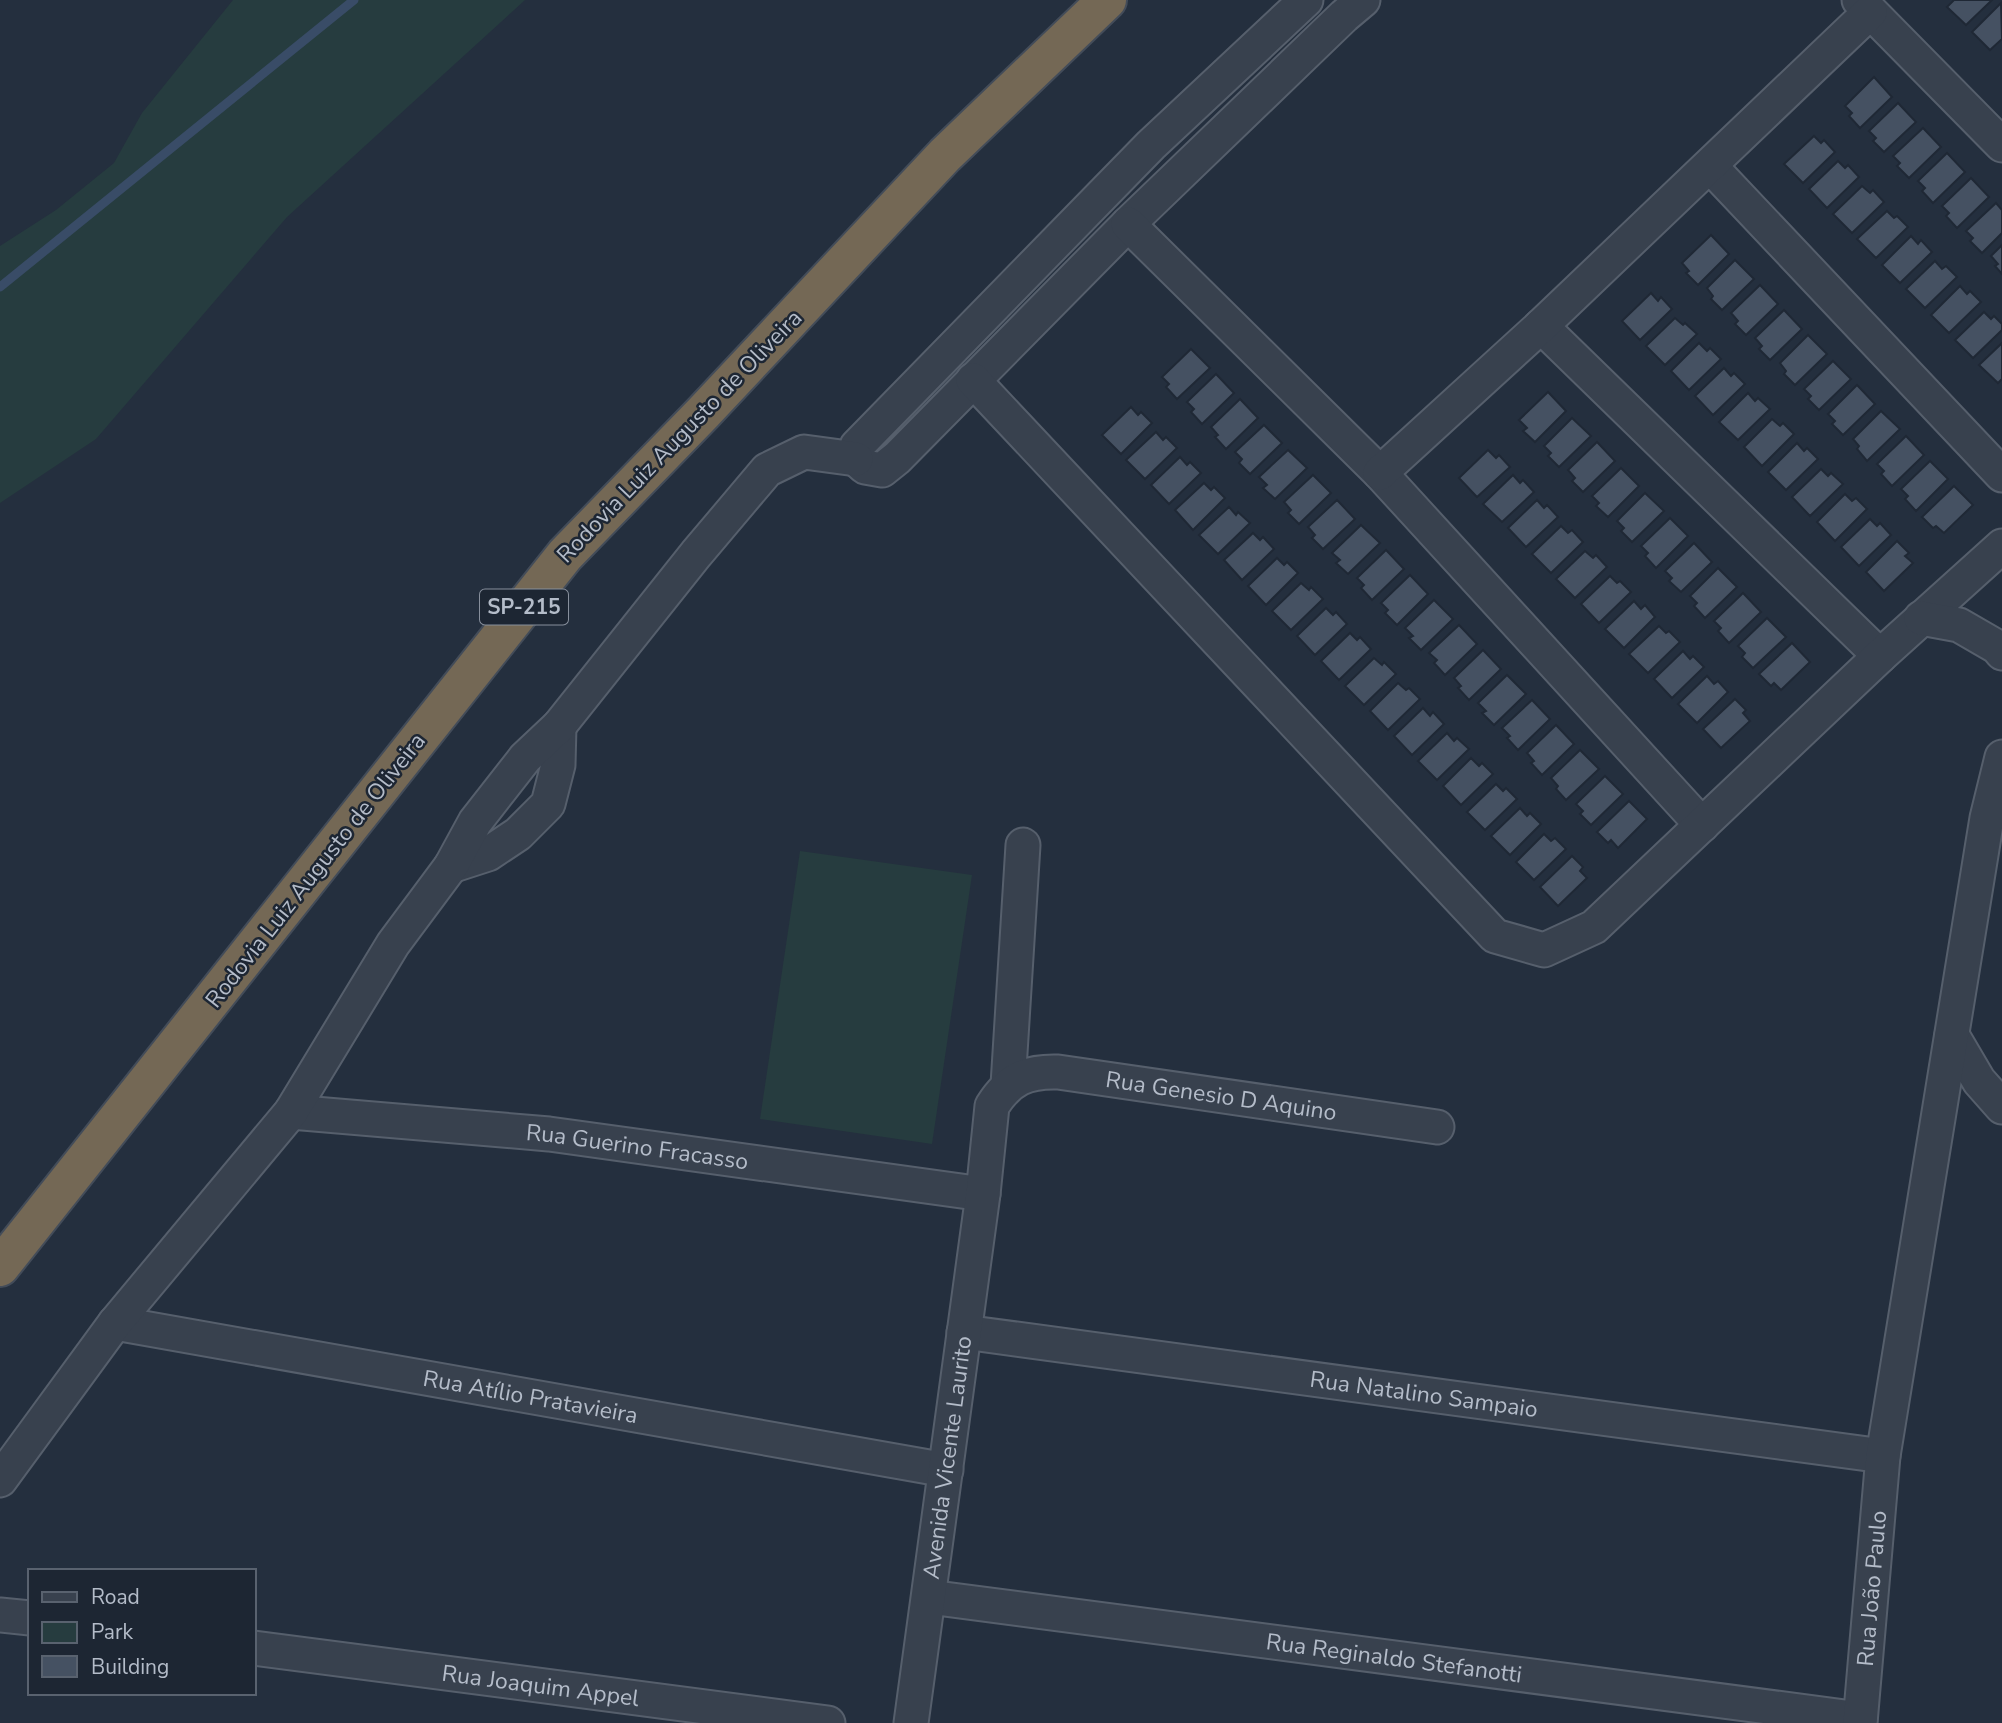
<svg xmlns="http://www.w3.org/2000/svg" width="2002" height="1723" font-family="'Nunito Sans',sans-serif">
  <rect width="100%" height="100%" fill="#242f3e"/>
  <g fill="#263c3f">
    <polygon points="233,0 525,0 287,217 96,439 0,503 0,246 56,210 114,163 142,113"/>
    <polygon points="800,851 972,875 932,1144 760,1119"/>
  </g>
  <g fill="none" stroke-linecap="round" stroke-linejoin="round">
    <polyline stroke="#394c67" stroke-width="9" points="0,287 354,0"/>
  </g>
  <g fill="#455162" stroke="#1f2835" stroke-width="2">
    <polygon points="1954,0 1992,0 1966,25 1947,7"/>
    <polygon points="2001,3 2002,39 1990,50 1972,32"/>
    <polygon points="1874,77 1892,97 1860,128 1849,116 1852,113 1845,106"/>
    <polygon points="1898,103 1916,122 1884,152 1873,141 1876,138 1869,131"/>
    <polygon points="1923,128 1941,147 1909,178 1897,166 1900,163 1893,156"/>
    <polygon points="1814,136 1821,143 1824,140 1835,152 1803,183 1784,164"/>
    <polygon points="1947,153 1965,172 1933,203 1922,191 1925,188 1918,181"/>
    <polygon points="1838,161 1845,168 1848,165 1859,177 1827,208 1809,189"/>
    <polygon points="1971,178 1989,197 1957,228 1946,216 1949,213 1942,206"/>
    <polygon points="1862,186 1870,193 1873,190 1884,202 1852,233 1833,214"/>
    <polygon points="1996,203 2002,210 2002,233 1982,253 1970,241 1973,238 1966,231"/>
    <polygon points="1887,211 1894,218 1897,216 1908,227 1876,258 1857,239"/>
    <polygon points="1711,235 1729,254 1698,285 1686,273 1689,271 1682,263"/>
    <polygon points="1911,236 1918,244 1921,240 1932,252 1900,283 1882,265"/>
    <polygon points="2002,245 2002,274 1995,266 1998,264 1991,256"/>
    <polygon points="1735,260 1754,279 1722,310 1711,299 1713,296 1707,288"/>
    <polygon points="1935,261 1942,269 1946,266 1957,277 1925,308 1906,289"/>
    <polygon points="1760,285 1778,304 1746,335 1735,324 1738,321 1731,313"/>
    <polygon points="1960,286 1967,294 1970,291 1981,302 1949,333 1931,315"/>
    <polygon points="1651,293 1658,301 1661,297 1672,309 1640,340 1622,321"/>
    <polygon points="1784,310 1802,329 1770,360 1759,349 1762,346 1755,338"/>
    <polygon points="1984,312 1991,319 1994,316 2002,324 2002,330 1973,358 1955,340"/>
    <polygon points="1675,318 1683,325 1685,323 1697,334 1665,365 1646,346"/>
    <polygon points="1808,335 1827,354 1795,385 1784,374 1786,371 1780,363"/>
    <polygon points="1699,343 1707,351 1710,348 1721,359 1689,390 1671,371"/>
    <polygon points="2002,343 2002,379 1998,383 1979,365"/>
    <polygon points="1191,349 1210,368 1177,399 1166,387 1169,384 1162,377"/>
    <polygon points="1833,361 1851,379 1819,410 1808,399 1811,396 1804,389"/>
    <polygon points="1724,368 1731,376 1734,373 1745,384 1713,415 1695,396"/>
    <polygon points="1216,374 1234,393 1202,424 1191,412 1194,409 1187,402"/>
    <polygon points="1857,385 1875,404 1843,435 1832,424 1835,421 1828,414"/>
    <polygon points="1548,392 1566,411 1535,442 1523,431 1527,428 1519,420"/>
    <polygon points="1748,393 1755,401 1758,398 1770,409 1738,440 1719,422"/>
    <polygon points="1240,399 1258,418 1226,449 1215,437 1218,435 1211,427"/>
    <polygon points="1131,407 1138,415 1141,412 1152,423 1121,454 1102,435"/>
    <polygon points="1881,411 1900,429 1867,461 1857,449 1859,446 1853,439"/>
    <polygon points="1572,418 1591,436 1559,467 1548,456 1551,453 1544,446"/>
    <polygon points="1772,419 1780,426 1783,423 1794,434 1762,466 1744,447"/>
    <polygon points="1264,425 1282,443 1250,474 1239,463 1242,459 1235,452"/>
    <polygon points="1156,432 1163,440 1166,437 1177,448 1145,479 1126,460"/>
    <polygon points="1906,436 1924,455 1892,486 1881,474 1884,471 1877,464"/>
    <polygon points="1597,442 1615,461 1583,492 1572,481 1575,478 1568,470"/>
    <polygon points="1797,443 1804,451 1807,448 1818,459 1786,490 1768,472"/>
    <polygon points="1288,450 1307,468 1275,499 1263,488 1267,485 1259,477"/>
    <polygon points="1488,450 1496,458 1499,455 1510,467 1477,497 1459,478"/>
    <polygon points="1180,457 1187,465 1190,462 1201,473 1169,504 1151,485"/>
    <polygon points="1930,461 1948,479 1916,511 1905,499 1908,496 1901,489"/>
    <polygon points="1621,468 1639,486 1608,517 1596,506 1599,503 1592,496"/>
    <polygon points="1821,469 1828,476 1831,473 1843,484 1810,516 1792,497"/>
    <polygon points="1313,475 1331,493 1299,524 1288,513 1291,510 1284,502"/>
    <polygon points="1513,475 1520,483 1523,480 1534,492 1502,522 1483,504"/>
    <polygon points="1204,483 1211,490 1214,487 1225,498 1193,530 1175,510"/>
    <polygon points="1954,486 1973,505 1944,533 1936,526 1933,528 1922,517"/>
    <polygon points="1645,493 1664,511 1632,542 1621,531 1624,528 1617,521"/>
    <polygon points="1845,494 1852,501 1856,498 1867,509 1835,541 1817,522"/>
    <polygon points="1337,500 1355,519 1323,549 1312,538 1315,535 1308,527"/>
    <polygon points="1537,500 1544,508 1547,505 1558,517 1526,547 1508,528"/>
    <polygon points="1229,507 1236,515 1238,512 1250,523 1218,554 1199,535"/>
    <polygon points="1670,518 1688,536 1656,568 1645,556 1648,553 1641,546"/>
    <polygon points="1870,519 1877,526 1880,523 1891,535 1859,566 1841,547"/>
    <polygon points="1361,525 1380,543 1348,574 1336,563 1340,560 1332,553"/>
    <polygon points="1561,526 1568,533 1572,530 1583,542 1551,573 1532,554"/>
    <polygon points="1253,533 1260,540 1263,537 1274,549 1242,580 1224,560"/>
    <polygon points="1897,541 1909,553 1905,556 1913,563 1884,591 1866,572"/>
    <polygon points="1694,543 1712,562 1681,592 1669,581 1672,578 1665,571"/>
    <polygon points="1386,550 1404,569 1372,600 1361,588 1364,585 1357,578"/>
    <polygon points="1585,551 1593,558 1596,555 1607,567 1575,598 1556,579"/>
    <polygon points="1277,558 1284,565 1287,562 1298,573 1266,605 1248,586"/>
    <polygon points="1718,568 1737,587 1705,618 1694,606 1697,603 1690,596"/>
    <polygon points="1410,575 1428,594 1397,625 1385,613 1388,610 1381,603"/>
    <polygon points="1610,576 1617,583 1620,581 1631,592 1599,623 1581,604"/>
    <polygon points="1301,583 1309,590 1311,587 1323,599 1291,630 1272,611"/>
    <polygon points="1743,593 1761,612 1729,643 1718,631 1721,628 1714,621"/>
    <polygon points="1434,600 1453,619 1421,650 1409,638 1413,636 1405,628"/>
    <polygon points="1634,601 1641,609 1645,605 1655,617 1624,648 1605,629"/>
    <polygon points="1326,608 1333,615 1336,612 1347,624 1315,655 1297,636"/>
    <polygon points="1767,618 1786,637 1753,668 1742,657 1745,653 1738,646"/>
    <polygon points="1459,625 1477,644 1445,675 1434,663 1437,660 1429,653"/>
    <polygon points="1659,626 1666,633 1669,631 1680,642 1648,673 1629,654"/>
    <polygon points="1350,633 1357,640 1360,637 1371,649 1339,680 1321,661"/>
    <polygon points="1792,643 1810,662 1781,690 1774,683 1771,686 1759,674"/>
    <polygon points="1483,650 1501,669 1469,700 1458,688 1461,686 1454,678"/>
    <polygon points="1683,651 1690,659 1693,656 1704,667 1672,698 1654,679"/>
    <polygon points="1374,658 1382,665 1384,662 1396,674 1364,705 1345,686"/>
    <polygon points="1507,675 1526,694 1494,725 1482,713 1486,711 1478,703"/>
    <polygon points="1707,676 1714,684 1718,681 1728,692 1697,723 1678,704"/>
    <polygon points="1398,683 1406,690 1409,688 1420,699 1388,730 1370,711"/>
    <polygon points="1735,699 1746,710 1743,713 1750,721 1721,748 1703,729"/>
    <polygon points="1532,700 1550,719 1518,750 1507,738 1510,736 1502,728"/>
    <polygon points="1423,708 1430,716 1433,712 1444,724 1412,755 1394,736"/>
    <polygon points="1556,725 1574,744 1542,775 1531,763 1534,761 1527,753"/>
    <polygon points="1447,733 1454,741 1457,738 1469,749 1437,780 1418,761"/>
    <polygon points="1580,750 1599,769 1566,800 1556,789 1558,786 1551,778"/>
    <polygon points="1471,758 1479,766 1482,763 1493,774 1461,805 1443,786"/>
    <polygon points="1605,776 1623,794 1591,825 1580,814 1583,811 1576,804"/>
    <polygon points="1496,784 1503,791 1506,788 1517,799 1485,830 1467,812"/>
    <polygon points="1629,801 1647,819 1618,848 1611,840 1608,843 1597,832"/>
    <polygon points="1520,808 1527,816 1530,813 1541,824 1510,855 1491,836"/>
    <polygon points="1544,834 1551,841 1555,838 1566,849 1534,880 1516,862"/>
    <polygon points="1572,856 1583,867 1580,871 1587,878 1558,906 1540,887"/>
  </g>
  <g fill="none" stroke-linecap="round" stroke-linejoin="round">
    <defs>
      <g id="street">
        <polyline points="1306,0 1151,145 857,446 856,459 865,467 882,470 897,458 1128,224 1344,16 1363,0"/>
        <polyline points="1859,0 2002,145"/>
        <polyline points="1710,166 2002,475"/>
        <polyline points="1128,224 1380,473 1702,825"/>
        <polyline points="1541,326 1880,656"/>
        <polyline points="973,380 1495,936 1544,950 1594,927 1880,656 2002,546"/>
        <polyline points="1380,473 1541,326 1870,12"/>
        <polyline points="1921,618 1959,625 1997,647 2002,653"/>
        <polyline points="451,866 488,854 518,834 548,804 558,765 559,726"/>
        <polyline points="1952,1035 1979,1081 2002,1107"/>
        <polyline points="1008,1085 1023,845"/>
        <path id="s1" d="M291 1112 549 1134 983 1194"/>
        <path id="s2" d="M115 1323 946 1470"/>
        <path id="s3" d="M964 1332 1883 1456"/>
        <polyline points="0,1480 115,1323 291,1112 393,944 451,866 475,822 525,758 559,726 696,554 767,470 804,452 856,459"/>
        <path id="s4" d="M929 1597 1860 1719"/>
        <polyline points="0,1615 30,1618"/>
        <path id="s5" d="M254 1648 828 1723"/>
        <path id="s6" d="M911 1723 983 1194 992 1106C1009 1079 1027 1071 1058 1072L1437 1127"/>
        <path id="s7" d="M1860 1723 1883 1456 1987 818 2002 757"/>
      </g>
      <polyline id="highway" points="0,1267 565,555 703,413 945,155 1107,0"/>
    </defs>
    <use href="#street" stroke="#565f6c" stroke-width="37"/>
    <use href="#highway" stroke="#434c59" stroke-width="42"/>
    <use href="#street" stroke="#38414e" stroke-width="33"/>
    <use href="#highway" stroke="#746855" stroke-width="38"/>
  </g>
  <g text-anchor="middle" stroke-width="5" stroke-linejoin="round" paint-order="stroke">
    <rect fill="#1d2633" stroke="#878f9c" stroke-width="2" x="480" y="589.5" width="88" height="35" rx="5"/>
    <g font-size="21" font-weight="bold" fill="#b4bcc9">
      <text x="524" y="614">SP-215</text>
    </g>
    <g font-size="23" fill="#b4bcc9" stroke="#1d2633">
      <text transform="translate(679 436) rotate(-46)" y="8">Rodovia Luiz Augusto de Oliveira</text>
      <text transform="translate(315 870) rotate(-52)" y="8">Rodovia Luiz Augusto de Oliveira</text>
      <text dy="8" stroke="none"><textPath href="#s6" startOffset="866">Rua Genesio D Aquino</textPath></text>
      <text dy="8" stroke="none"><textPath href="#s1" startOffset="348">Rua Guerino Fracasso</textPath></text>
      <text dy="8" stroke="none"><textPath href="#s3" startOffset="464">Rua Natalino Sampaio</textPath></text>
      <text dy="8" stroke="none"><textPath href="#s2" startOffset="422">Rua Atílio Pratavieira</textPath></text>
      <text dy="8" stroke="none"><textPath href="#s6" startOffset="268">Avenida Vicente Laurito</textPath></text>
      <text dy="8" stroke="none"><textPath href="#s7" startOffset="135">Rua João Paulo</textPath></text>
      <text dy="8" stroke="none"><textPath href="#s4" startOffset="469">Rua Reginaldo Stefanotti</textPath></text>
      <text dy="8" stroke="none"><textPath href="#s5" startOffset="289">Rua Joaquim Appel</textPath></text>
    </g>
  </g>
  <rect x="28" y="1569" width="228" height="126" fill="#1d2633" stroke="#59626f" stroke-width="2"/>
  <rect x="42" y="1592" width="35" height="10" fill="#38414e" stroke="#59626f" stroke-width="2"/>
  <text x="91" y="1604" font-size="21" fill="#b4bcc9">Road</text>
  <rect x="42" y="1622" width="35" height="21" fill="#263c3f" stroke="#59626f" stroke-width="2"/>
  <text x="91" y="1639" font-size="21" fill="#b4bcc9">Park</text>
  <rect x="42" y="1656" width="35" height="21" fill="#455162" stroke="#59626f" stroke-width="2"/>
  <text x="91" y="1674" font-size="21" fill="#b4bcc9">Building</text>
</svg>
